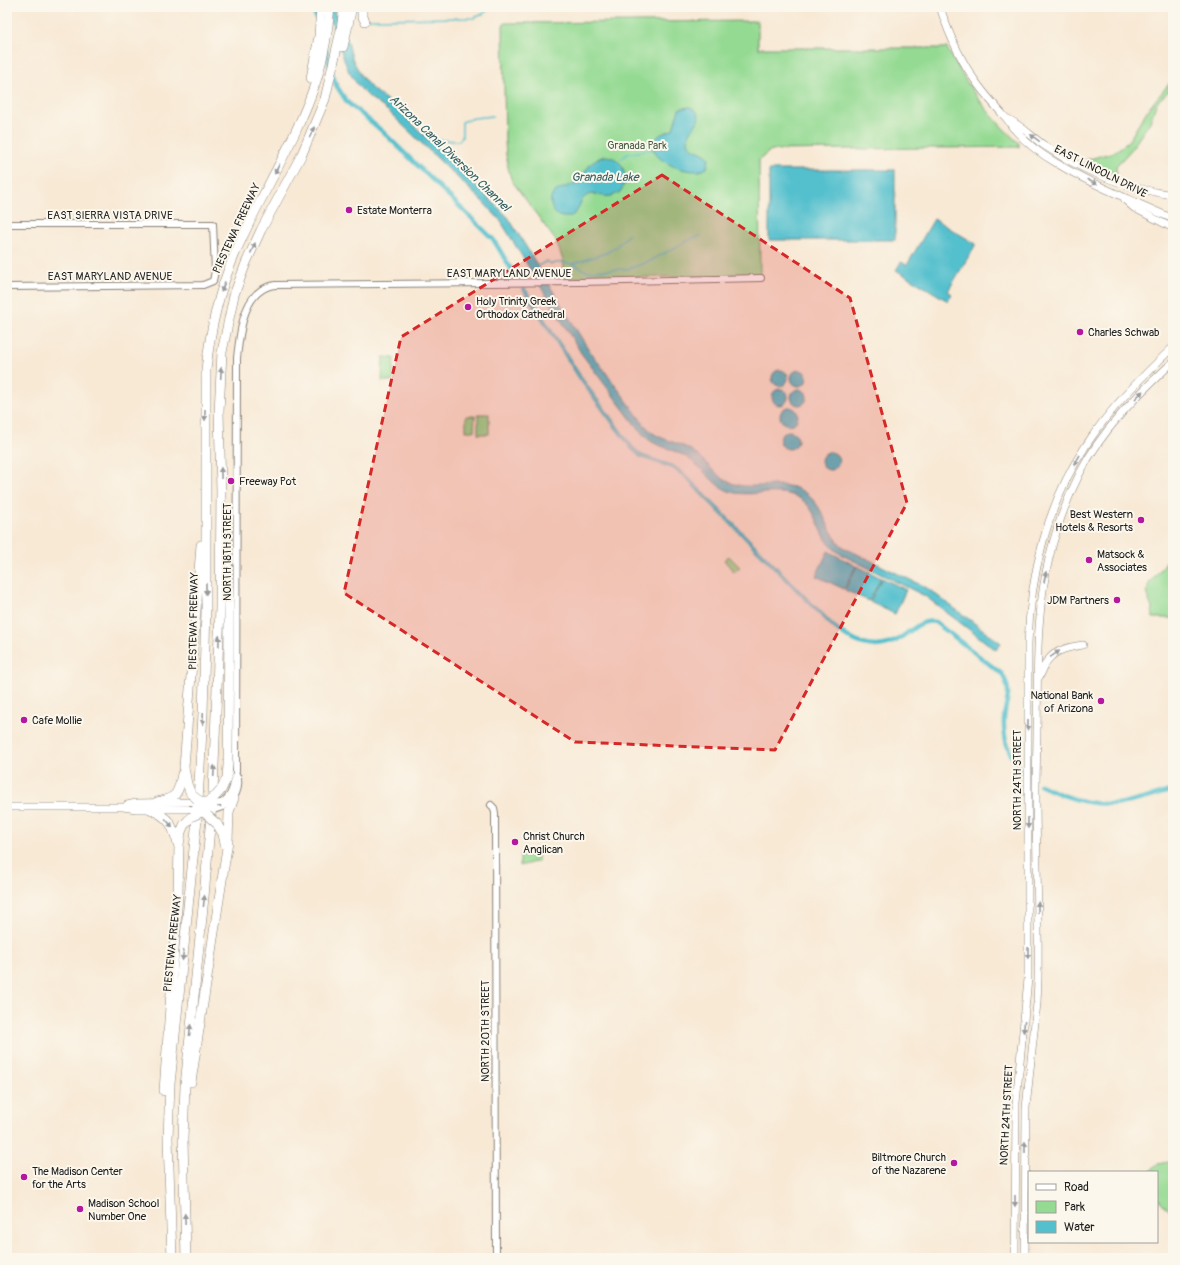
<svg xmlns="http://www.w3.org/2000/svg" width="1180" height="1265" font-family="Pangolin,sans-serif">
  <rect width="100%" height="100%" fill="#fbf7ec"/>
  <filter id="ink" filterUnits="userSpaceOnUse"><feTurbulence type="fractalNoise" baseFrequency=".025" numOctaves="2"/><feDisplacementMap in="SourceGraphic" scale="8" xChannelSelector="R" yChannelSelector="G"/><feConvolveMatrix kernelMatrix="1 2 1 2 8 2 1 2 1" color-interpolation-filters="sRGB"/></filter>
  <filter id="wash" filterUnits="userSpaceOnUse"><feTurbulence type="fractalNoise" baseFrequency=".012" numOctaves="4" result="noise"/><feDisplacementMap in="SourceGraphic" scale="16" xChannelSelector="R" yChannelSelector="G"/><feGaussianBlur stdDeviation="0.9" result="paint"/><feColorMatrix in="noise" values="0 0 0 0 0 0 0 0 0 0 0 0 0 0 0 0 0 1.4 0 .05"/><feComposite in="paint" operator="in"/></filter>
  <g filter="url(#wash)">
    <rect width="100%" height="100%" fill="#f8e9d5"/>
    <g fill="#94da93" stroke="#587b58">
      <path d="M758 21V48H947C967 85 987 115 1019 143V147L771 150 759 160 760 276 565 278 563 260 556 241 512 181C507 168 506 156 505 142L503 25 505 23Z"/>
      <polygon points="1173,79 1173,87 1157,102 1150,122 1130,151 1116,166 1117,175 1086,160 1114,152 1128,142 1148,109"/>
      <polygon points="383,357 394,358 393,381 382,381"/>
      <rect x="478" y="414" width="11" height="20"/>
      <polygon points="466,416 475,416 474,431 466,431"/>
      <polygon points="1173,552 1173,618 1153,618 1152,608 1147,596 1148,586 1150,582 1161,569"/>
      <polygon points="729,556 740,567 734,572 724,560"/>
      <polygon points="520,854 538,854 538,861 520,866"/>
      <polygon points="1173,1161 1173,1216 1157,1197 1157,1172 1150,1172 1158,1164"/>
    </g>
    <g fill="#54c0cd" stroke="#386e74">
      <path d="M326 7H333L348 42 352 58 361 76 372 89 392 104 508 217 587 347 644 424C648 429 652 433 658 436 670 442 683 444 694 452 709 463 718 481 738 485 759 489 784 479 804 492 823 504 826 528 840 544L845 548 927 588 1001 643 996 650 925 596 840 554C835 550 830 546 827 541 818 527 815 507 799 498 780 488 756 496 735 493 715 489 705 470 689 459 679 452 669 449 658 445 650 442 644 436 639 430L581 353 500 220 484 203 388 111 369 97 359 87 349 72 345 62Z"/>
      <path d="M690 107C713 118 683 130 689 144 693 152 704 150 709 158L707 168C692 179 642 158 655 140 659 133 667 133 673 129L679 109 682 108Z"/>
      <path d="M605 156C624 157 630 178 620 192 605 202 599 191 588 195 578 199 581 212 571 216 567 218 560 217 557 215 554 212 551 208 551 204 548 187 570 189 579 180 589 169 588 161 605 156Z"/>
      <rect x="769" y="170" width="126" height="70"/>
      <polygon points="934,219 976,244 948,291 952,294 948,301 896,270 901,262 907,265"/>
      <circle cx="780" cy="378" r="8"/>
      <circle cx="799" cy="378" r="8"/>
      <circle cx="780" cy="397" r="8"/>
      <circle cx="799" cy="397" r="8"/>
      <circle cx="789" cy="416" r="9"/>
      <circle cx="789" cy="440" r="9"/>
      <circle cx="830" cy="461" r="9"/>
      <polygon points="828,551 856,566 844,589 816,576"/>
      <polygon points="857,566 881,578 869,601 845,590"/>
      <polygon points="882,578 906,590 895,614 870,602"/>
    </g>
    <g fill="none" stroke-linecap="round" stroke-linejoin="round">
      <g stroke="#54c0cd" stroke-width="1.5">
        <polyline points="367,19 474,18 483,14 491,7"/>
        <polyline points="432,144 437,140 459,141 462,137 462,122 474,118 493,116"/>
        <polyline points="621,159 627,154 653,149"/>
        <polyline points="572,264 606,253 616,247 628,235"/>
        <polyline points="536,267 547,261 551,264 563,262 576,265 586,271 627,269 648,262 693,238 701,236"/>
      </g>
      <g stroke="#54c0cd" stroke-width="4.5">
        <polyline points="311,7 318,21"/>
        <polyline points="326,50 330,66"/>
        <polyline points="333,75 336,85 347,102 382,131 493,239 516,277"/>
        <path d="M524 289 581 379 632 448 641 456 673 467 684 475 833 626C851 641 872 653 895 641 900 639 905 634 910 631 918 625 924 620 935 622L1002 674C1014 694 1005 700 1004 719 1003 740 1010 758 1024 774"/>
        <path d="M1040 785C1070 800 1097 808 1131 802 1145 799 1159 794 1173 790"/>
      </g>
    </g>
  </g>
  <g filter="url(#ink)">
    <g fill="none" stroke-linecap="round" stroke-linejoin="round">
      <defs>
        <g id="minor">
          <polyline points="7,224 213,224 215,271 213,281 203,285 7,287"/>
          <path d="M221 803C233 797 234 783 236 771L237 358C240 332 243 289 275 285L579 282 761 278"/>
          <polyline points="491,805 494,808 495,813 496,1258"/>
          <path d="M216 809C232 805 240 793 238 777"/>
        </g>
        <g id="major">
          <path d="M940 7C949 35 961 62 979 86 987 97 997 108 1006 118 1010 122 1011 127 1015 130 1027 144 1042 155 1058 164 1094 186 1134 201 1173 219"/>
          <path d="M1008 119C1022 126 1032 137 1045 146 1083 171 1128 189 1173 195"/>
          <polyline points="1125,200 1134,208 1173,228"/>
          <path d="M1039 677C1043 672 1044 664 1048 660 1056 649 1071 647 1083 645"/>
          <polyline points="127,805 136,803 191,802"/>
          <polyline points="7,807 123,807 136,809 189,809"/>
          <path d="M1015 1258 1016 1103 1028 979V644C1030 576 1047 504 1085 447 1109 409 1141 378 1173 347"/>
          <path d="M1025 1258 1026 1108 1037 1003 1038 979C1039 916 1036 853 1036 790 1036 771 1037 751 1037 731 1038 693 1036 654 1040 616 1044 567 1058 517 1080 473 1102 430 1137 395 1173 362"/>
        </g>
        <g id="highway">
          <polyline points="362,7 362,15 365,21"/>
          <polyline points="343,47 352,7"/>
          <polyline points="311,78 319,36 321,7"/>
          <polyline points="221,790 227,778 228,765 229,607 226,527"/>
          <polyline points="191,794 187,784 184,767 201,545"/>
          <path d="M157 802C178 798 178 793 182 774"/>
          <path d="M150 809C170 818 172 824 178 844"/>
          <polyline points="217,824 223,834 225,844"/>
          <polyline points="191,1082 228,841 229,812 234,798"/>
          <polyline points="164,1091 178,894 179,845 181,832 184,825 191,817"/>
          <path d="M172 1258 168 1138 170 1084 197 819 203 713 206 609V370C210 331 218 293 234 256 259 196 297 141 317 78 324 55 328 31 330 7"/>
          <polyline points="186,1258 183,1139 185,1086 204,897 213,792 216,713 220,608 221,491 219,412 222,352 234,295 246,263 261,230 302,154 325,99 341,30 344,7"/>
        </g>
      </defs>
      <use href="#minor" stroke="#8a8278" stroke-width="8"/>
      <use href="#major" stroke="#8a8278" stroke-width="8"/>
      <use href="#highway" stroke="#8a8278" stroke-width="10"/>
      <use href="#minor" stroke="#fff" stroke-width="6"/>
      <use href="#major" stroke="#fff" stroke-width="7"/>
      <use href="#highway" stroke="#fff" stroke-width="9"/>
      <defs>
        <g id="minor-bridge">
          <polyline points="208,804 221,803"/>
          <polyline points="189,809 201,810"/>
        </g>
        <g id="highway-bridge">
          <polyline points="191,794 197,799 213,808"/>
          <path d="M197 806C207 803 215 798 221 790"/>
          <polyline points="197,806 217,824"/>
          <polyline points="191,817 206,810"/>
        </g>
      </defs>
      <use href="#minor-bridge" stroke="#8a8278" stroke-width="8" stroke-linecap="butt"/>
      <use href="#highway-bridge" stroke="#8a8278" stroke-width="10" stroke-linecap="butt"/>
      <use href="#minor-bridge" stroke="#fff" stroke-width="6"/>
      <use href="#highway-bridge" stroke="#fff" stroke-width="9"/>
    </g>
    <defs><path id="oneway-solid" d="M-6-.8H1V-3.2L6.5 0L1 3.2V.8H-6Z"/></defs>
    <g fill="#999">
      <use href="#oneway-solid" transform="translate(312 132) rotate(-66)"/>
      <use href="#oneway-solid" transform="translate(1035 138) rotate(-143)"/>
      <use href="#oneway-solid" transform="translate(277 169) rotate(117)"/>
      <use href="#oneway-solid" transform="translate(1092 182) rotate(27)"/>
      <use href="#oneway-solid" transform="translate(253 248) rotate(-66)"/>
      <use href="#oneway-solid" transform="translate(223 287) rotate(110)"/>
      <use href="#oneway-solid" transform="translate(221 373) rotate(-87)"/>
      <use href="#oneway-solid" transform="translate(1139 395) rotate(-46)"/>
      <use href="#oneway-solid" transform="translate(205 415) rotate(90)"/>
      <use href="#oneway-solid" transform="translate(1077 460) rotate(120)"/>
      <use href="#oneway-solid" transform="translate(221 473) rotate(-91)"/>
      <use href="#oneway-solid" transform="translate(1045 577) rotate(-79)"/>
      <use href="#oneway-solid" transform="translate(206 589) rotate(90)"/>
      <use href="#oneway-solid" transform="translate(219 641) rotate(-88)"/>
      <use href="#oneway-solid" transform="translate(1055 654) rotate(-34)"/>
      <use href="#oneway-solid" transform="translate(203 719) rotate(93)"/>
      <use href="#oneway-solid" transform="translate(1028 725) rotate(90)"/>
      <use href="#oneway-solid" transform="translate(214 771) rotate(-87)"/>
      <use href="#oneway-solid" transform="translate(169 823) rotate(50)"/>
      <use href="#oneway-solid" transform="translate(1028 823) rotate(90)"/>
      <use href="#oneway-solid" transform="translate(204 901) rotate(-84)"/>
      <use href="#oneway-solid" transform="translate(1038 907) rotate(-91)"/>
      <use href="#oneway-solid" transform="translate(1028 953) rotate(91)"/>
      <use href="#oneway-solid" transform="translate(183 955) rotate(96)"/>
      <use href="#oneway-solid" transform="translate(1024 1027) rotate(96)"/>
      <use href="#oneway-solid" transform="translate(190 1030) rotate(-84)"/>
      <use href="#oneway-solid" transform="translate(1025 1147) rotate(-90)"/>
      <use href="#oneway-solid" transform="translate(1015 1201) rotate(90)"/>
      <use href="#oneway-solid" transform="translate(185 1219) rotate(-92)"/>
    </g>
  </g>
  <path fill="#d62828" fill-opacity="0.2" stroke="#d62828" stroke-width="3" stroke-dasharray="8 5" stroke-linejoin="round" d="M662 175 850 298 907 503 775 750 575 742 344 593 401 337Z"/>
  <g fill="#b5179e" stroke="#fbf7ec" stroke-width="1.5">
    <circle cx="349" cy="210" r="4"/>
    <circle cx="468" cy="307" r="4"/>
    <circle cx="1080" cy="332" r="4"/>
    <circle cx="231" cy="481" r="4"/>
    <circle cx="1141" cy="520" r="4"/>
    <circle cx="1089" cy="560" r="4"/>
    <circle cx="1117" cy="600" r="4"/>
    <circle cx="1101" cy="701" r="4"/>
    <circle cx="24" cy="720" r="4"/>
    <circle cx="515" cy="842" r="4"/>
    <circle cx="954" cy="1163" r="4"/>
    <circle cx="24" cy="1177" r="4"/>
    <circle cx="80" cy="1209" r="4"/>
  </g>
  <g text-anchor="middle" stroke-width="4" stroke-linejoin="round" paint-order="stroke">
    <g font-size="11" fill="#465e46" stroke="#fbf7ec">
      <text x="637" y="149">Granada Park</text>
    </g>
    <g font-size="11" fill="#1c1c1c" stroke="#fbf7ec">
      <text transform="translate(1101 171) rotate(27)" y="4">EAST LINCOLN DRIVE</text>
      <text x="110" y="219">EAST SIERRA VISTA DRIVE</text>
      <text transform="translate(236 228) rotate(-65)" y="4">PIESTEWA FREEWAY</text>
      <text x="509" y="277">EAST MARYLAND AVENUE</text>
      <text x="110" y="280">EAST MARYLAND AVENUE</text>
      <text transform="translate(227 552) rotate(-90)" y="4">NORTH 18TH STREET</text>
      <text transform="translate(193 621) rotate(-89)" y="4">PIESTEWA FREEWAY</text>
      <text transform="translate(1017 780) rotate(-90)" y="4">NORTH 24TH STREET</text>
      <text transform="translate(172 943) rotate(-84)" y="4">PIESTEWA FREEWAY</text>
      <text transform="translate(485 1031) rotate(-90)" y="4">NORTH 20TH STREET</text>
      <text transform="translate(1006 1115) rotate(-87)" y="4">NORTH 24TH STREET</text>
    </g>
    <g font-size="11" fill="#1c1c1c" stroke="#fbf7ec" text-anchor="start">
      <text x="357" y="214">Estate Monterra</text>
      <text x="476" y="305">Holy Trinity Greek<tspan x="476" dy="13">Orthodox Cathedral</tspan></text>
      <text x="1088" y="336">Charles Schwab</text>
      <text x="239" y="485">Freeway Pot</text>
      <text x="1133" y="518" text-anchor="end">Best Western<tspan x="1133" dy="13">Hotels &amp; Resorts</tspan></text>
      <text x="1097" y="558">Matsock &amp;<tspan x="1097" dy="13">Associates</tspan></text>
      <text x="1109" y="604" text-anchor="end">JDM Partners</text>
      <text x="1093" y="699" text-anchor="end">National Bank<tspan x="1093" dy="13">of Arizona</tspan></text>
      <text x="32" y="724">Cafe Mollie</text>
      <text x="523" y="840">Christ Church<tspan x="523" dy="13">Anglican</tspan></text>
      <text x="946" y="1161" text-anchor="end">Biltmore Church<tspan x="946" dy="13">of the Nazarene</tspan></text>
      <text x="32" y="1175">The Madison Center<tspan x="32" dy="13">for the Arts</tspan></text>
      <text x="88" y="1207">Madison School<tspan x="88" dy="13">Number One</tspan></text>
    </g>
    <g font-size="12" font-style="italic" fill="#325e63" stroke="#fbf7ec">
      <text transform="translate(450 153) rotate(44)" y="4">Arizona Canal Diversion Channel</text>
      <text x="605" y="181">Granada Lake</text>
    </g>
  </g>
  <rect width="1180" height="1265" fill="none" stroke="#fbf7ec" stroke-width="24"/>
  <rect x="1028" y="1171" width="130" height="72" fill="#fbf7ec" stroke="#a29f99"/>
  <rect x="1036" y="1184" width="20" height="6" fill="#ffffff" stroke="#a29f99"/>
  <text x="1064" y="1191" font-size="12" fill="#1c1c1c">Road</text>
  <rect x="1036" y="1201" width="20" height="12" fill="#94da93" stroke="#a29f99"/>
  <text x="1064" y="1211" font-size="12" fill="#1c1c1c">Park</text>
  <rect x="1036" y="1221" width="20" height="12" fill="#54c0cd" stroke="#a29f99"/>
  <text x="1064" y="1231" font-size="12" fill="#1c1c1c">Water</text>
</svg>
